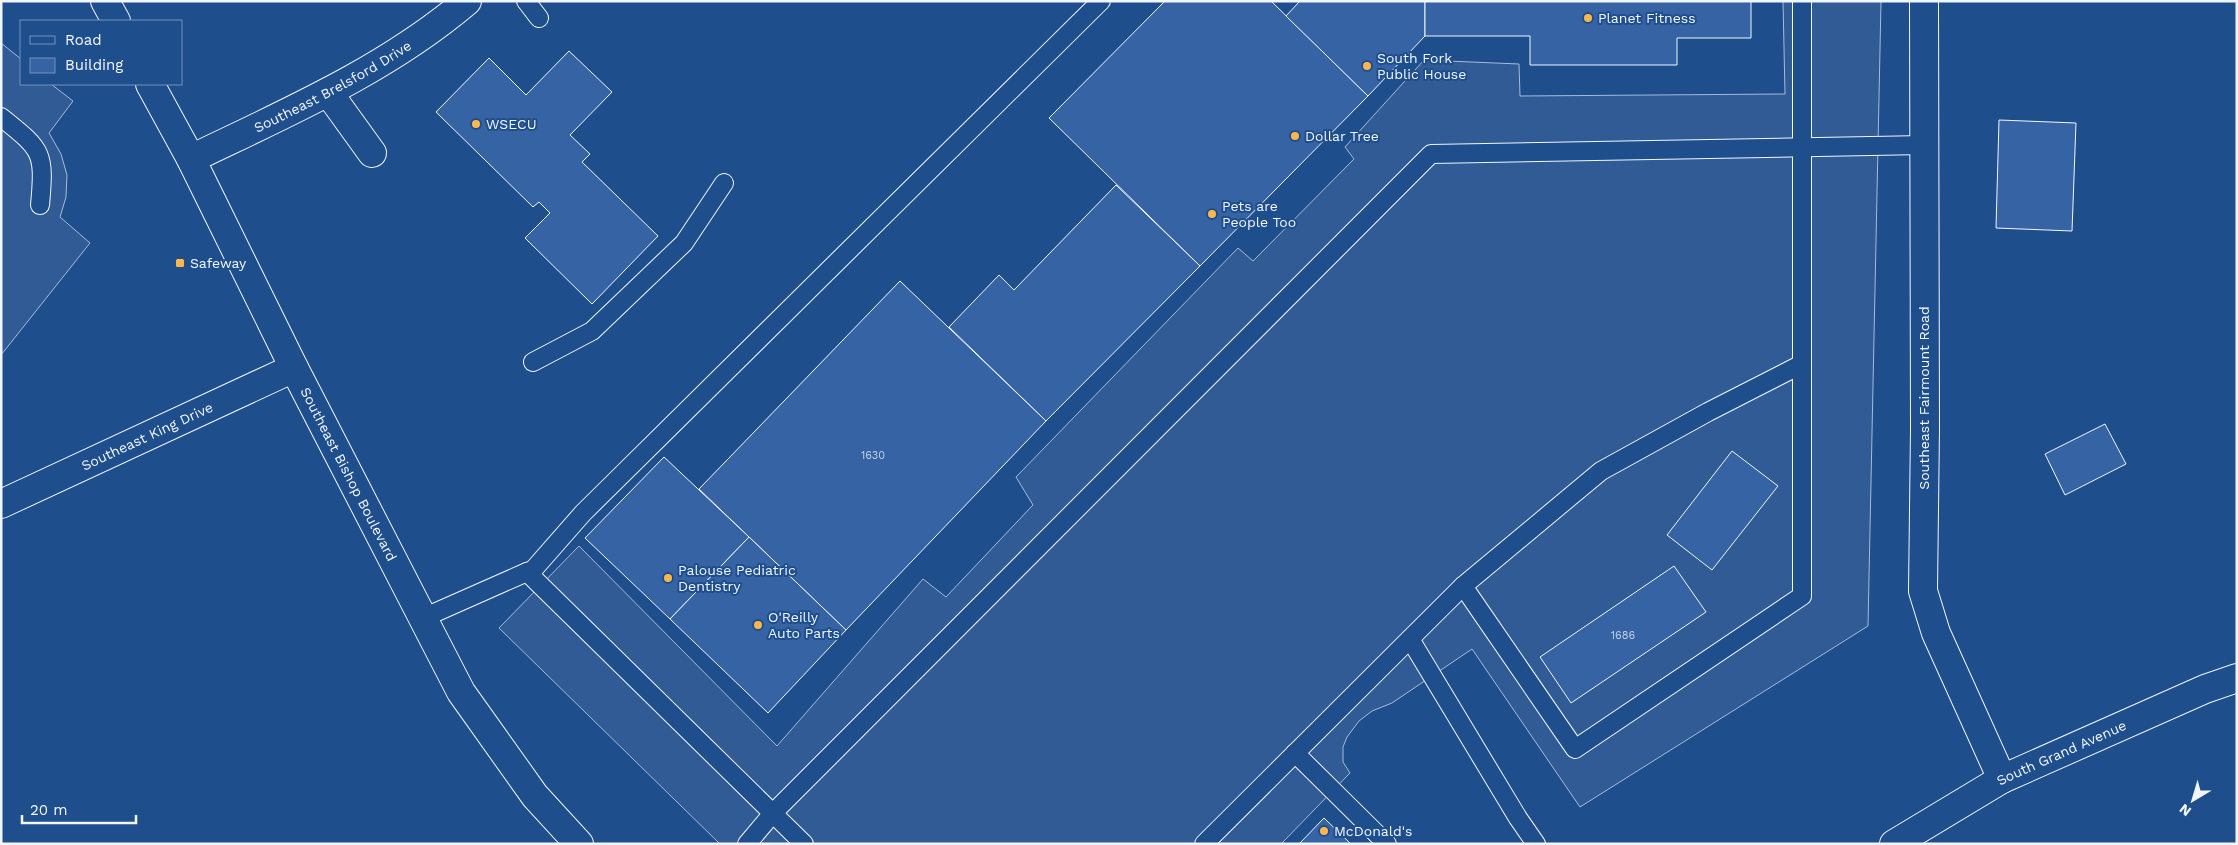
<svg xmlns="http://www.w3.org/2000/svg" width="2238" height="845" font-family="'Work Sans',sans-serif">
  <rect width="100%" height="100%" fill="#1f4e8c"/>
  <g fill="#305b95" stroke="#a8bbd7">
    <polygon points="1783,1 1881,1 1868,626 1580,807 1472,649 1392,703 1372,711 1359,721 1347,737 1343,747 1343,762 1350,773 1281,844 720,844 499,628 579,546 777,746 923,579 946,597 1033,505 1016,477 1238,248 1253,261 1354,159 1345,147 1424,60 1519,64 1520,96 1785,94"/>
    <polygon points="1,43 21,59 21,84 51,84 73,101 49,133 61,154 67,175 66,197 60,217 90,243 1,355"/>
  </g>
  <g fill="#3563a3" stroke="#f2f6ff">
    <polygon points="1165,1 1271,1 1368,96 1200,266 1049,118"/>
    <polygon points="1300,1 1425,1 1425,36 1368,96 1286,16"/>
    <polygon points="1425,1 1751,1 1751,38 1677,38 1677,65 1530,65 1530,36 1425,36"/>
    <polygon points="569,51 612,92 570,135 590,154 582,162 658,236 592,304 525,238 550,213 539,202 533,207 436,112 489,58 526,95"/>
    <polygon points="1999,120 2076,123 2072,231 1996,228"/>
    <polygon points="1116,185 1200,266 1046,421 949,327 999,275 1014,290"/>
    <polygon points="900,281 1046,421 846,630 699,489"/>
    <polygon points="2105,424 2126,464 2065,495 2045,454"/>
    <polygon points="1732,451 1778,486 1712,570 1667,535"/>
    <polygon points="664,457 749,537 670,619 585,538"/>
    <polygon points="749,537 846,630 768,713 670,619"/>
    <polygon points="1674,566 1706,612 1571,703 1540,657"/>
    <polygon points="1324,818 1351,844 1299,844"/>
  </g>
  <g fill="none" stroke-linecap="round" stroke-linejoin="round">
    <defs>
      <g id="lane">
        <polyline points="526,1 539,18"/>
        <path d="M1 117C42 150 45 151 40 205"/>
        <polyline points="533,362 592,331 684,243 724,183"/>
        <polyline points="527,572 533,570 583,513 1101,1"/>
        <polyline points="1463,586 1575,749 1802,596 1802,1"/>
        <polyline points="423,618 527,572 804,844"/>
        <polyline points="1410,639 1518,818 1536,844"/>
        <polyline points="1295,753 1387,844"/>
        <polyline points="747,844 773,813 1431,154 1924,145"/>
        <polyline points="1204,844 1463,586 1601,471 1708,412 1802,364"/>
      </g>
      <g id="street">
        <polyline points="1924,1 1925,428 1923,591 1936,633 2002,779"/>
        <polyline points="328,92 372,153"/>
        <path id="s1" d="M191 159C286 113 386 70 467 1"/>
        <path id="s2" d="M1 504 294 368"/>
      </g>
      <g id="secondary">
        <polyline points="105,1 116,21"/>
        <path id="s3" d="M150 84 191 159 294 368 461 692 535 796 579 844"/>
      </g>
      <g id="primary">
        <path id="s4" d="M1894 844 2002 779 2205 689 2237 678"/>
      </g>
    </defs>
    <use href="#lane" stroke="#f2f6ff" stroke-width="20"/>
    <use href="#street" stroke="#f2f6ff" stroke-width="30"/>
    <use href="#secondary" stroke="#f2f6ff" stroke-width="30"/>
    <use href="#primary" stroke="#f2f6ff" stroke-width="30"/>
    <use href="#lane" stroke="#1f4e8c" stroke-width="18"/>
    <use href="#street" stroke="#1f4e8c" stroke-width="28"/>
    <use href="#secondary" stroke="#1f4e8c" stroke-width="28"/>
    <use href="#primary" stroke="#1f4e8c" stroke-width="28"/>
  </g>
  <g fill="#ffb74d" stroke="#1f4e8c" stroke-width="2">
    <circle cx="1588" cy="18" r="5"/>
    <circle cx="1367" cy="66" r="5"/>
    <circle cx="476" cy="124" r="5"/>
    <circle cx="1295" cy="136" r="5"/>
    <circle cx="1212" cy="214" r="5"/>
    <rect x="175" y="258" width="10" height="10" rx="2.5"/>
    <circle cx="668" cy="578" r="5"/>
    <circle cx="758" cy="625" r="5"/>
    <circle cx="1324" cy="831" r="5"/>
  </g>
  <g text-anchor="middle" stroke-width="4" stroke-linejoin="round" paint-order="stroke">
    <g font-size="11" fill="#c3d1e8">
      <text x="873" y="459">1630</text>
      <text x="1623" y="639">1686</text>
    </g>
    <g font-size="14" fill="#f2f6ff" stroke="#1f4e8c" text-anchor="start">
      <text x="1598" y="23">Planet Fitness</text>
      <text x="1377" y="63">South Fork<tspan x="1377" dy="16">Public House</tspan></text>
      <text x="486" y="129">WSECU</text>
      <text x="1305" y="141">Dollar Tree</text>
      <text x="1222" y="211">Pets are<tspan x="1222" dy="16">People Too</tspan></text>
      <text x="190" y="268">Safeway</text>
      <text x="678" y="575">Palouse Pediatric<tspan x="678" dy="16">Dentistry</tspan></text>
      <text x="768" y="622">O'Reilly<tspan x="768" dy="16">Auto Parts</tspan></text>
      <text x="1334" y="836">McDonald's</text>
    </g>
    <g font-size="14" fill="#f2f6ff" stroke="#1f4e8c">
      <text dy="5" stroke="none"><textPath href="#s1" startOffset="159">Southeast Brelsford Drive</textPath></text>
      <text transform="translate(1924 398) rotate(-90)" y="5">Southeast Fairmount Road</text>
      <text dy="5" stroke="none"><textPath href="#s2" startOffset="161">Southeast King Drive</textPath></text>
      <text dy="5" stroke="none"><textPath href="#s3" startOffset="438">Southeast Bishop Boulevard</textPath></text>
      <text dy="5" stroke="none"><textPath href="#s4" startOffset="191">South Grand Avenue</textPath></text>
    </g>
  </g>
  <rect width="2238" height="845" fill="none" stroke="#f2f6ff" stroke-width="5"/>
  <rect x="20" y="20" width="162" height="65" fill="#1f4e8c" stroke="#7391ba"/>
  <rect x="30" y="36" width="25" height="8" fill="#1f4e8c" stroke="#7391ba"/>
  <text x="65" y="45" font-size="15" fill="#f2f6ff">Road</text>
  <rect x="30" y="58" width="25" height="15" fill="#3563a3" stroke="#7391ba"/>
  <text x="65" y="70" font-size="15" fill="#f2f6ff">Building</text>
  <g transform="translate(2193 800) rotate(218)" stroke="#1f4e8c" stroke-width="4" paint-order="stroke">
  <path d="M0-4L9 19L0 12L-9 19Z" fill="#f2f6ff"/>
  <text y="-8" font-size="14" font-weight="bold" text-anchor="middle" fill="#f2f6ff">N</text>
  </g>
  <path d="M22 815v8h114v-8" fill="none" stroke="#f2f6ff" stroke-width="2.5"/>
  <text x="30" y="815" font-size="15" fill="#f2f6ff" stroke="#1f4e8c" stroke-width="4" paint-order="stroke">20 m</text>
</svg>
